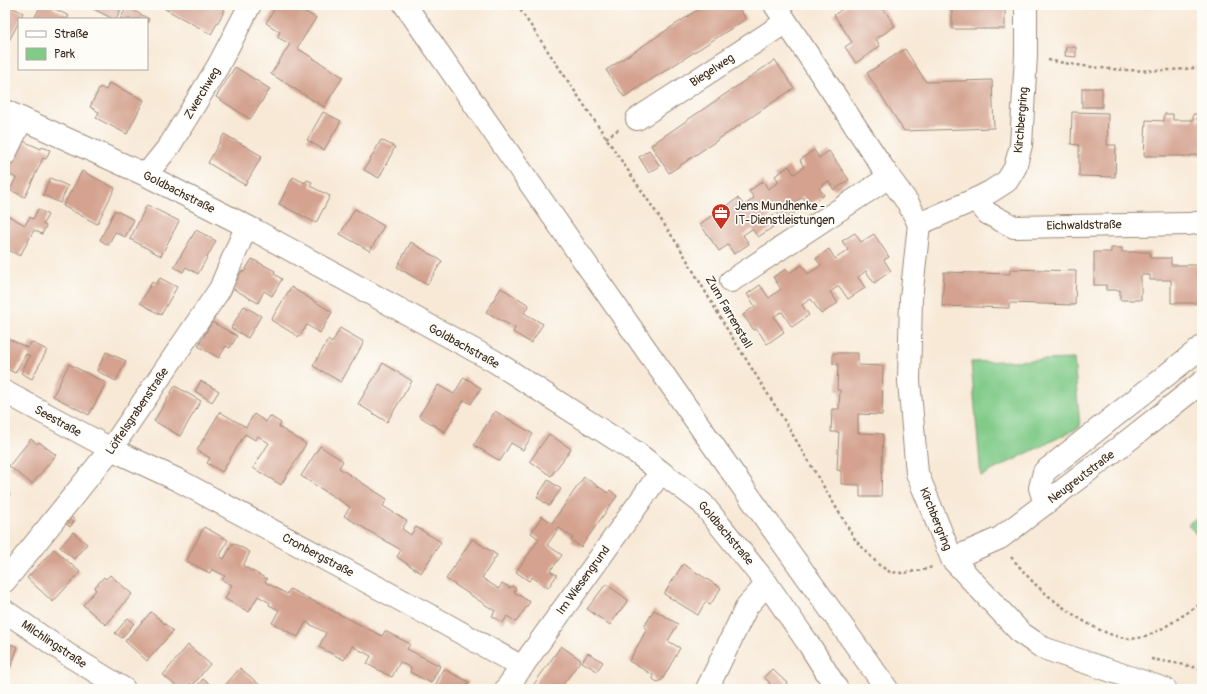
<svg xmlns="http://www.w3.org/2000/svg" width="1207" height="694" font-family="Pangolin,sans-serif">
  <rect width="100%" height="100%" fill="#fdfcf7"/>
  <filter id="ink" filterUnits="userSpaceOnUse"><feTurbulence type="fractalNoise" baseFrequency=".025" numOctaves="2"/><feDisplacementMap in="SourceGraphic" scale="8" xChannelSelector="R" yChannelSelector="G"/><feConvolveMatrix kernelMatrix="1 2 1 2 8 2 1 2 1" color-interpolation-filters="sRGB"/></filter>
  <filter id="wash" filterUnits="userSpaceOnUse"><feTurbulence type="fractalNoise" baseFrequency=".012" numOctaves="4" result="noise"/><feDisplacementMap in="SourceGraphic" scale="16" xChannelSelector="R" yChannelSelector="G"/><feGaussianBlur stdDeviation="0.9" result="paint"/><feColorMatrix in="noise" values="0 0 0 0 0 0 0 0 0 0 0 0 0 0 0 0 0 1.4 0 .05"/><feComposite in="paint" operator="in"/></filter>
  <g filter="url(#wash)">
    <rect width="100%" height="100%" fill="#f8e9d7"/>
    <g fill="#81cb89" stroke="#5e7a54">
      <polygon points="1074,359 1080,427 981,476 971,362"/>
      <polygon points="1202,514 1202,542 1188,524"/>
    </g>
    <g id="blocks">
      <g fill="#d4a28f">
        <polygon points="5,5 8,5 23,13 20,19 19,19 19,22 5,48"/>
        <polygon points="41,5 54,5 53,8 69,16 67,19 34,19"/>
        <polygon points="86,5 123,5 116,19 113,19"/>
        <polygon points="164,5 216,5 225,10 211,34 165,9 166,7"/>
        <polygon points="277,5 298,5 297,7 316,18 297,48 343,77 324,107 271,74 290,44 277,37 280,32 266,23"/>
        <polygon points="705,5 737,5 746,19 624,97 606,70"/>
        <polygon points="848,5 881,5 895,26 876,39 880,46 856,63 845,47 852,42 834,15"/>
        <rect x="952" y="5" width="53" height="24"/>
        <polygon points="127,7 149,19 147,24 147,19 120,19"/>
        <polygon points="1066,47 1076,47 1076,57 1065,56"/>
        <polygon points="905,49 926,82 992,80 994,128 904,131 867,73"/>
        <polygon points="775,60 794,88 669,173 651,145"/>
        <polygon points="235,67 270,89 250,119 216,97"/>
        <polygon points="109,83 144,100 127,134 96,118 99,112 90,107 100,87 106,90"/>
        <rect x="1082" y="88" width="20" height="19"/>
        <polygon points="323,112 341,121 324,150 307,140"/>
        <polygon points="1072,112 1108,113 1107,145 1116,145 1115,177 1079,176 1079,145 1071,144"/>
        <polygon points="1164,114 1173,114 1173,120 1193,120 1193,114 1198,114 1197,120 1202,120 1202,155 1192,155 1192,156 1144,156 1146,120 1164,121"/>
        <polygon points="224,134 262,156 245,185 208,163"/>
        <polygon points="21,140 41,149 42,147 50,150 46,159 43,158 25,197 10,190 16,178 6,173"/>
        <polygon points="381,140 395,147 379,178 364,170"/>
        <polygon points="649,150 660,166 649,173 639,157"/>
        <polygon points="814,150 819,158 829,151 849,180 834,190 828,181 819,188 824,195 809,206 803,197 793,203 798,210 783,221 777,212 767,219 773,227 758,237 752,229 743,235 749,244 734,254 728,245 719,251 700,224 714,214 719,222 729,215 724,208 738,198 744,206 754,198 749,191 763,181 768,189 779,182 775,176 789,166 794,174 804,167 800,160"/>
        <polygon points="82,171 115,188 97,224 63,206"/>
        <polygon points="293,177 305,183 307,180 312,182 310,186 330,196 316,223 279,204"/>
        <polygon points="50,178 68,186 60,203 43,195"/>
        <polygon points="147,205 179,221 161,256 130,239"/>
        <polygon points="38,209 48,215 43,224 46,226 42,234 34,230 20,256 5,248 5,214 25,225 30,217 33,219"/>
        <polygon points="355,209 384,226 370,251 340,234"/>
        <polygon points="115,210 134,220 125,237 115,232 108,245 100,240"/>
        <polygon points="196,230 216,241 198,274 186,267 183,272 174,267"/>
        <polygon points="855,233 861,242 874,234 889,257 884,260 891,271 874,283 866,271 858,277 865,288 848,299 839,286 830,292 838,303 821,314 811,299 802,305 809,315 792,327 782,312 779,313 774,317 784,332 767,344 757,329 754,330 743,315 755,306 747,294 760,285 769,298 781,289 773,277 786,269 789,273 802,265 808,274 821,265 816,259 829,249 835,259 848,250 842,241"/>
        <polygon points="411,242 442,261 427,285 397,267"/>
        <polygon points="1111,248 1122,248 1122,252 1150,252 1150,258 1171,258 1171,265 1202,265 1202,303 1171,303 1171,280 1150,280 1150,275 1141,275 1141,300 1120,300 1120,290 1106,290 1106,285 1094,285 1094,252 1111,252"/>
        <polygon points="252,259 275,271 274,274 282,279 272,296 264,291 258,303 232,288 242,271 244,272"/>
        <polygon points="1010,269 1076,271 1075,305 1009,303 1009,308 942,306 944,272 1010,274"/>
        <polygon points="160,278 177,287 161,315 140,303 152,282 156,284"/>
        <polygon points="291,287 332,312 320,333 307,325 299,337 271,320"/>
        <polygon points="501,288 529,305 524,313 543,324 531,343 513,332 515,328 486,312"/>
        <polygon points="244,306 261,316 248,338 231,328"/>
        <polygon points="212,322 237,336 230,348 226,346 219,358 198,346"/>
        <polygon points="340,328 364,342 341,382 313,366 328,340 332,343"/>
        <polygon points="5,337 28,348 31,342 47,350 32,379 21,373 30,356 26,354 15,373 5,368"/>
        <polygon points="106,352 126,361 116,381 97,371"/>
        <polygon points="833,353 858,353 858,365 883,366 882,415 858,414 858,433 883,434 881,497 860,497 860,485 841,484 841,471 837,470 839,432 831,432 832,409 839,409 840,390 837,390 838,364 833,364"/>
        <polygon points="383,363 412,381 387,422 358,404"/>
        <polygon points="69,364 106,383 89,415 53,396"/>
        <polygon points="464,377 481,388 471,404 464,400 445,432 419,416 438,385 454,394"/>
        <polygon points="201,381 219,391 212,402 195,391"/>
        <polygon points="175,386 201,401 180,436 154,421"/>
        <polygon points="495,411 533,434 523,450 511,443 500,461 474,445"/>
        <polygon points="220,412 246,427 254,414 266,422 270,416 281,423 279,427 306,444 281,485 253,468 269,443 258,436 255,440 245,434 222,472 207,463 210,458 197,450"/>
        <polygon points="549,434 571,449 551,476 530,461"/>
        <polygon points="31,439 37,444 39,442 56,455 32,484 9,466"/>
        <polygon points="320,446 343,461 339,468 387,499 383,506 407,521 402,529 411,535 416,527 441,542 421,573 397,557 401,550 344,516 350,507 301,476"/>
        <polygon points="584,477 608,493 610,490 617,496 581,547 571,540 573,538 559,528 547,545 562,555 550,571 557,575 548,588 532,577 529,581 516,572 539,539 531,533 542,516 552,523"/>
        <polygon points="548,480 561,489 549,506 537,497"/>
        <polygon points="5,490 10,494 5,500"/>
        <polygon points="68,514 75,520 70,527 63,522"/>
        <polygon points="204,527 228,540 220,556 224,559 233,543 250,552 243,566 267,579 265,582 287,594 290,589 382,636 385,631 410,644 407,649 440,666 431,683 410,672 411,668 400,662 392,677 367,664 371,656 352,646 344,660 319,647 326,633 306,622 298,637 272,623 279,610 269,605 270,603 258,596 249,612 225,599 232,585 222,580 225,576 212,569 210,573 186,561"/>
        <polygon points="73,532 87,544 74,559 60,547"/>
        <polygon points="472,539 497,555 482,578 499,589 502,583 510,588 512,586 516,589 514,592 530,602 516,622 507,616 503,623 492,616 495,611 446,579"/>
        <polygon points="54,549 80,572 53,602 27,578"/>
        <polygon points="683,564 721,588 710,605 705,602 698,615 664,594"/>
        <polygon points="110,575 132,594 106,625 83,605 96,590 94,588 104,577 106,579"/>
        <polygon points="606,584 628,600 610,625 587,609"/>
        <polygon points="654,610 678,624 668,641 680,648 662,680 657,682 653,679 653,675 629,661 647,629 644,627"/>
        <polygon points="151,612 173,631 147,661 125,641"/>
        <polygon points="128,618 134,623 122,638 115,633"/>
        <polygon points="5,642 18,647 5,681"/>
        <polygon points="188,645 210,664 193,685 190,683 185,689 180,689 163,675"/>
        <polygon points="561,646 581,660 560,689 535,689 532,687"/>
        <polygon points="588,653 603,662 597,671 582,662"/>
        <polygon points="240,668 262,687 261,689 222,689"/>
        <polygon points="444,669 469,682 465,689 433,689"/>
        <polygon points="772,669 787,683 781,689 765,689 770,683 764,677"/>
        <polygon points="203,679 211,685 208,689 194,689"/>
      </g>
    </g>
  </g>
  <g filter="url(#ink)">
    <use href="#blocks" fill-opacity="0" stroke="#9a8a7a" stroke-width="1"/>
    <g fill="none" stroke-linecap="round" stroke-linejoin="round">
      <defs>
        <g id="minor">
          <polyline points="775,5 889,177 908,203 919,224 911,299 909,381 917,473 952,559 1021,633 1043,648 1165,689"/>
          <polyline points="5,111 146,175 256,231 494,361 637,453 661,472 702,503 767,584 810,646 837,689"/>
          <polyline points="637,119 786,22"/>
          <polyline points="5,154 22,119"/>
          <polyline points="146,175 170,145 218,66 250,5"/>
          <polyline points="976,199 987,213 1014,227 1189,224 1202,222"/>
          <polyline points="919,224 976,199 990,192 1007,181 1015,168 1021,145 1026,55 1026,5"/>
          <polyline points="731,281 889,177"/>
          <polyline points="5,392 111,449 178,480 440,621 522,667"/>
          <polyline points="1045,504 1040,488 1044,472 1202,347"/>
          <polyline points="952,559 1000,538 1130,439 1202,382"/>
          <polyline points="5,581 111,449 220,289 246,227"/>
          <polyline points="5,611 70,656 124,689"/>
          <polyline points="506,689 661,472"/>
          <polyline points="707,689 747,606 767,584"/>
        </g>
        <polyline id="major" points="405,5 722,458 887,689"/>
      </defs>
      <use href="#minor" stroke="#9a8a7a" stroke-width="24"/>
      <use href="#major" stroke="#9a8a7a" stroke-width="24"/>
      <g stroke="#9a8a7a" stroke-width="2.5" stroke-dasharray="3 3" stroke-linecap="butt">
        <polyline points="517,5 680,248 727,329 781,415 856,541 879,565 890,572 903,573 923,570 932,567"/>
        <path d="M1048 60C1099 70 1150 74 1202 67"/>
        <polyline points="606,138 619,129"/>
        <path d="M1011 557C1019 566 1027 576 1035 584 1056 604 1108 644 1138 638 1159 634 1184 614 1202 603"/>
        <polyline points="1151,659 1180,664 1202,669"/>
      </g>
      <use href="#minor" stroke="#fff" stroke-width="22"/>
      <use href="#major" stroke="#fff" stroke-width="22"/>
    </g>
  </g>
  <defs>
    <symbol id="office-pin" viewBox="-11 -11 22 30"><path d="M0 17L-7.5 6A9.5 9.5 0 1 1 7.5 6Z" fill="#c8321e" stroke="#fdfcf7"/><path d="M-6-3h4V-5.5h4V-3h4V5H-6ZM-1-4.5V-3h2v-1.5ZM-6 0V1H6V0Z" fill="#fff"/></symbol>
  </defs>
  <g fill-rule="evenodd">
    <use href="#office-pin" x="710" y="202" width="22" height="30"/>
  </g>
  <g text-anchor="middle" stroke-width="3.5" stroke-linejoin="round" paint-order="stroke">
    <g font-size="12" fill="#3b2a1e" stroke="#fdfcf7">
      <text transform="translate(712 70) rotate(-33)" y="4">Biegelweg</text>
      <text transform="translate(202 93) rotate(-59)" y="4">Zwerchweg</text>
      <text transform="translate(1021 120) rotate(-85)" y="4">Kirchbergring</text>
      <text transform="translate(179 192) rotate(27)" y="4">Goldbachstraße</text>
      <text transform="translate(1084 225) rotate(-1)" y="4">Eichwaldstraße</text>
      <text transform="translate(729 312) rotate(60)" y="4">Zum Farrenstall</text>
      <text transform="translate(464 346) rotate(29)" y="4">Goldbachstraße</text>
      <text transform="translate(137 411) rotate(-56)" y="4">Löffelsgrabenstraße</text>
      <text transform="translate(58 421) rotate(29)" y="4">Seestraße</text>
      <text transform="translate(1081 477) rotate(-37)" y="4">Neugreutstraße</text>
      <text transform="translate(936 519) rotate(68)" y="4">Kirchbergring</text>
      <text transform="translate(726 533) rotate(50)" y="4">Goldbachstraße</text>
      <text transform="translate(318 555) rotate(28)" y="4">Cronbergstraße</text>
      <text transform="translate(583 580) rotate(-54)" y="4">Im Wiesengrund</text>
      <text transform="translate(54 644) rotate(34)" y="4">Milchlingstraße</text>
    </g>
    <g font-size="12" fill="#3b2a1e" stroke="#fdfcf7" text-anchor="start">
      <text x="735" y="210">Jens Mundhenke -<tspan x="735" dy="14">IT-Dienstleistungen</tspan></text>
    </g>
  </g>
  <rect width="1207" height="694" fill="none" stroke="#fdfcf7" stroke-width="20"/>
  <rect x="18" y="18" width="130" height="52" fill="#fdfcf7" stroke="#afa8a0"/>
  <rect x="26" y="31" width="20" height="6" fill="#ffffff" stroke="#afa8a0"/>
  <text x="54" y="38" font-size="12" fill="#3b2a1e">Straße</text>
  <rect x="26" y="48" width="20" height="12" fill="#81cb89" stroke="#afa8a0"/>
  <text x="54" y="58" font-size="12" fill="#3b2a1e">Park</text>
</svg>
